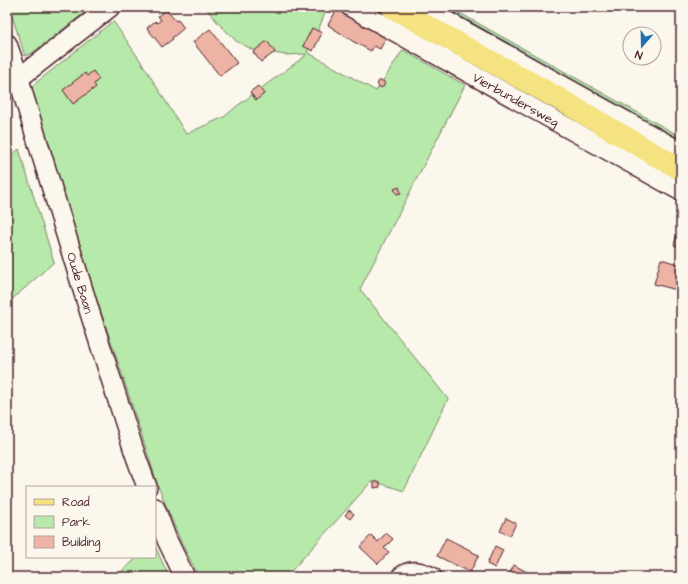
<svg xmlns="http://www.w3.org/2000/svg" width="688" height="584" font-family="'Architects Daughter',sans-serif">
  <rect width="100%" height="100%" fill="#fbf7ec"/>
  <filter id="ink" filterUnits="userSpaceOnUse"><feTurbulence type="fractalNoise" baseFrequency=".025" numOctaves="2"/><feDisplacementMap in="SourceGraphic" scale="8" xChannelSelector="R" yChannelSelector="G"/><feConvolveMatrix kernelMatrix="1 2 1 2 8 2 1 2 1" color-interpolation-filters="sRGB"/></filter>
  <g filter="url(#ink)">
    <g fill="#b6e9aa" stroke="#80846a">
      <polygon points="9,7 92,7 32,53 25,56"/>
      <polygon points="205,7 326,7 327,8 315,38 307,52 376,91 403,50 465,85 360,289 448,399 404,491 376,482 371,482 286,577 199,577 181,542 158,486 119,365 94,292 78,240 54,165 34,99 32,86 113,21 142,63 186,134 224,117 237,106 305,56 306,54 286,55 253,50 236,41 219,24"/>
      <polygon points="444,7 449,7 676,134 681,137 681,140"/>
      <polygon points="19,149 54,262 7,304 7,159"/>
      <polygon points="155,546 169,577 115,577 138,557 155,557"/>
    </g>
    <polygon fill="#82d1de" stroke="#6c8a96" points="440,7 444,7 462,17 681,140 681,141"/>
    <g fill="#edb4a5" stroke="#4a1f2b">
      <polygon points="337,9 386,38 380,49 374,46 371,51 354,42 328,25"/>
      <polygon points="166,10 176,21 178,20 184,28 172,38 173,39 162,47 147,28 155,21 157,23 161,20 158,16"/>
      <polygon points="312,28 322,33 313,51 303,46"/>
      <polygon points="210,29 237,63 220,76 193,42"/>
      <polygon points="267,41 275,52 261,62 253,52"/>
      <polygon points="93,71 99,79 94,84 96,87 73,104 63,90 85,73 87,76"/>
      <circle cx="381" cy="84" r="3.5"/>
      <polygon points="258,86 264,94 256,100 250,92"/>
      <polygon points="399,187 401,193 397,194 394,189"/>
      <polygon points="678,230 681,231 681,247 674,245"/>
      <polygon points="661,259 681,265 681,291 654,284"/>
      <polygon points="374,482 380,482 380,487 374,488"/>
      <polygon points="349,510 354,514 350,519 345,515"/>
      <polygon points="506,518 516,523 510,536 500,531"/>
      <polygon points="386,533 393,539 384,548 389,552 378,564 360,547 371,535 378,542"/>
      <polygon points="446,538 472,551 472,552 479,555 470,572 437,556"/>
      <polygon points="495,546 503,550 495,568 487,564"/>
      <polygon points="514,565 527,572 526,574 533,577 508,577"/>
    </g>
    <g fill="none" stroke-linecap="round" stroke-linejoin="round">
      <defs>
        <g id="minor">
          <path id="s1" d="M351 7 681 191"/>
          <polyline points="421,7 681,152"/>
          <path id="s2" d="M7 44 19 78 23 94 90 313 135 454 147 487"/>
          <polyline points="19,78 110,7"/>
          <polyline points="155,508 167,540 185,577"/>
          <path d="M401 577C411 568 421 572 432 577"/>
        </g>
        <polyline id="major" points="392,7 561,100 652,153 681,169"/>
      </defs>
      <use href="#minor" stroke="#4a1f2b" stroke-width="22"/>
      <use href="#major" stroke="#4a1f2b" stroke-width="25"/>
      <use href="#minor" stroke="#fbf7ec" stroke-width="19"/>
      <use href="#major" stroke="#f5e382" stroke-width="22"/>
    </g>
  </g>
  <g text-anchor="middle" stroke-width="3.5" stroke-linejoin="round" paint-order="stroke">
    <g font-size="13" fill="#4a1f2b" stroke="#fbf7ec">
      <text dy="5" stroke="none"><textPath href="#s1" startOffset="189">Vierbundersweg</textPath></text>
      <text dy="5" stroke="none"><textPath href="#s2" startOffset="250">Oude Baan</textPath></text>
    </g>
  </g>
  <rect width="688" height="584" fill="none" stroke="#fbf7ec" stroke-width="24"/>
  <rect x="12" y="12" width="664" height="560" fill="none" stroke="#4a1f2b" stroke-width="1.5" filter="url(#ink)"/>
  <rect x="26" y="486" width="130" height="72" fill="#fbf7ec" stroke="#b4a19f"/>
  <rect x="34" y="499" width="20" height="6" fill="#f5e382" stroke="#b4a19f"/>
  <text x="62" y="506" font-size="12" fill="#4a1f2b">Road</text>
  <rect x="34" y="516" width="20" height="12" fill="#b6e9aa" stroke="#b4a19f"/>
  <text x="62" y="526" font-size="12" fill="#4a1f2b">Park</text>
  <rect x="34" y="536" width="20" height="12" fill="#edb4a5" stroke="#b4a19f"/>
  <text x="62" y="546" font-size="12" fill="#4a1f2b">Building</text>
  <g transform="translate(642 46) rotate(200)"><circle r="19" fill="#fbf7ec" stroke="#b4a19f"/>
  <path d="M0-3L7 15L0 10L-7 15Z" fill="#1f6fb2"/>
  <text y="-6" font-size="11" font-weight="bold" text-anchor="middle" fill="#4a1f2b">N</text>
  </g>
</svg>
